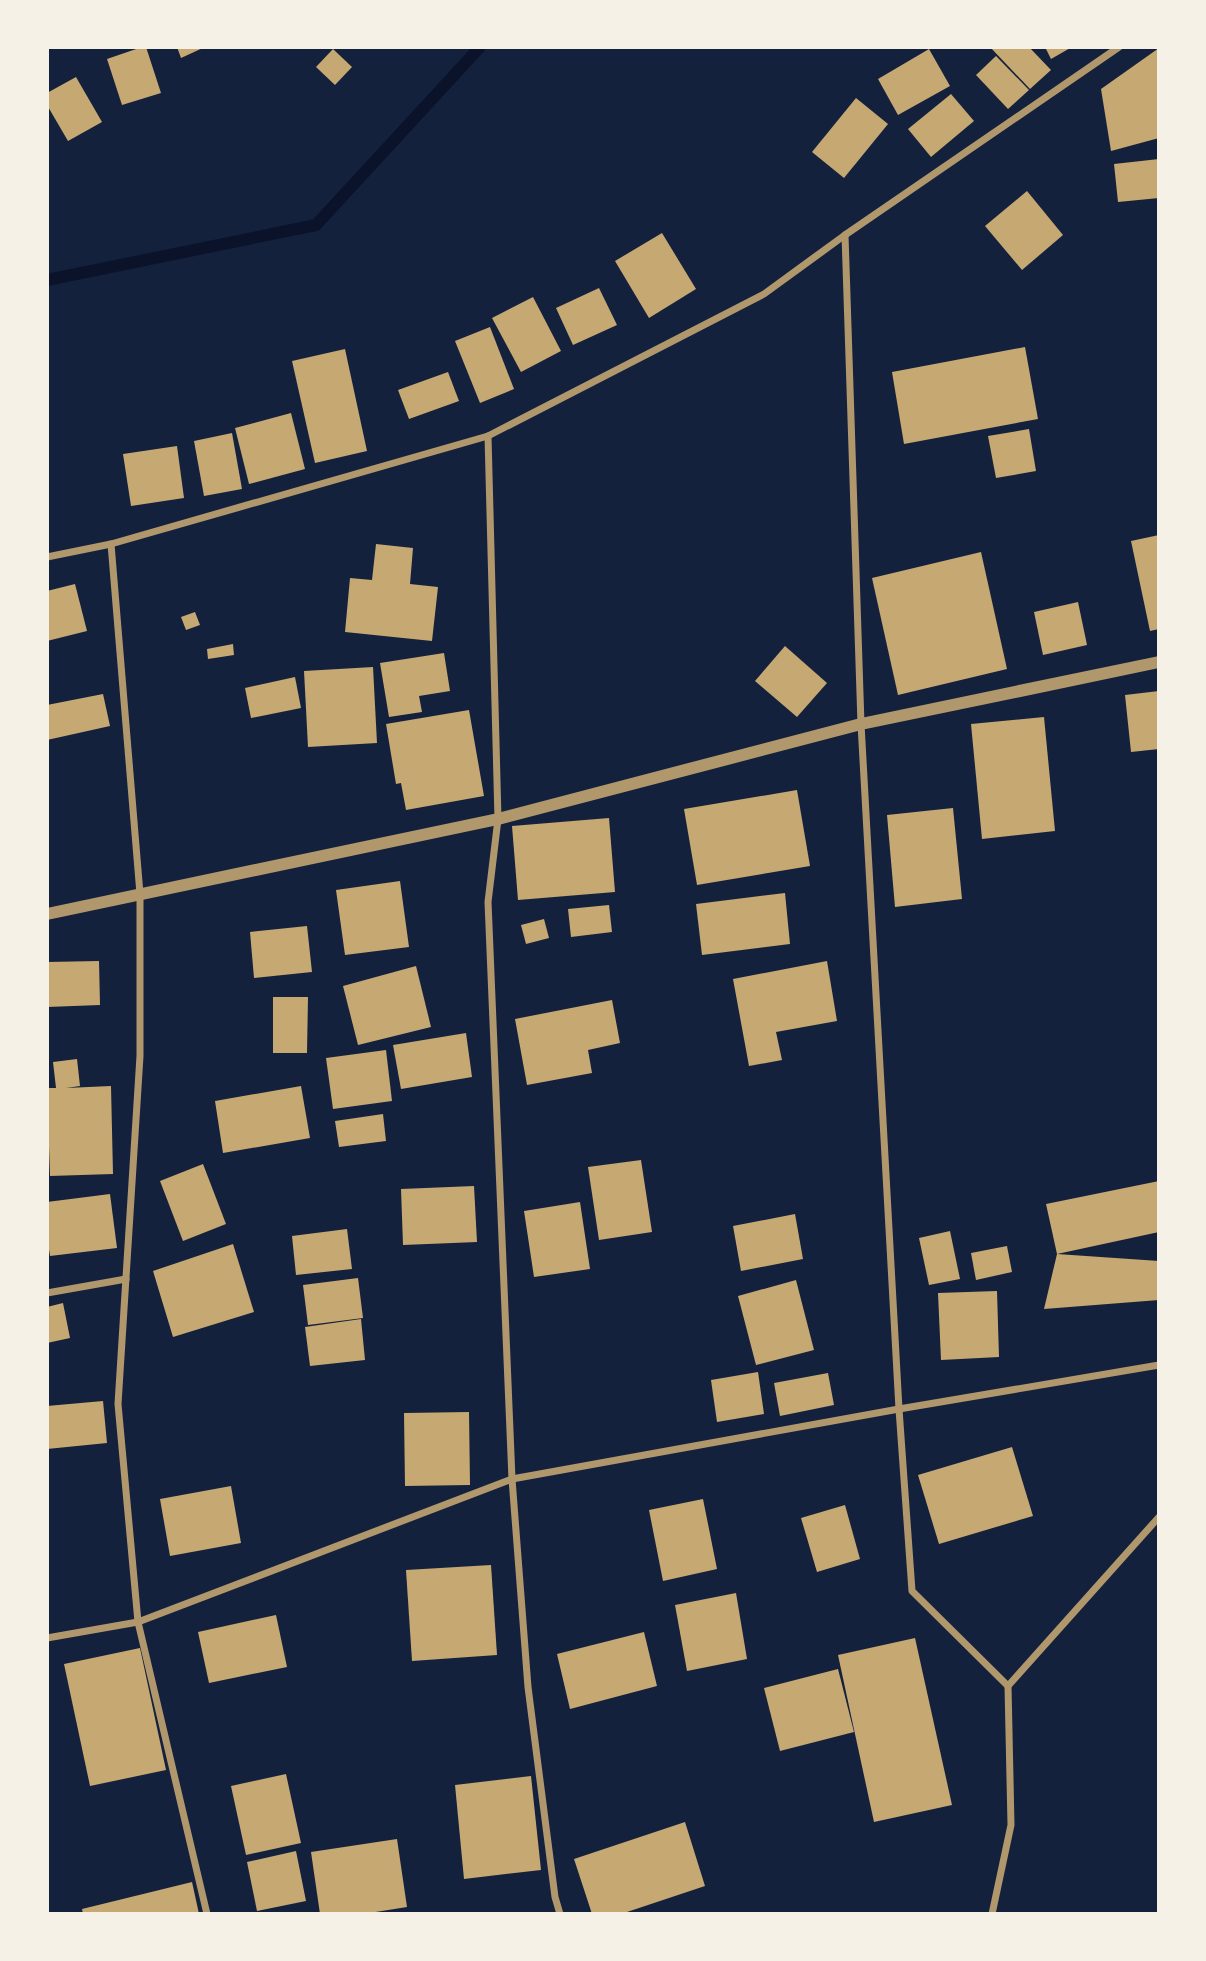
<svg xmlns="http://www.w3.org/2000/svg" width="1206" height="1961" font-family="'Noto Sans',sans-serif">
  <rect width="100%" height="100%" fill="#14213d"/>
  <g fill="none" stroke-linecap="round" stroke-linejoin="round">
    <polyline stroke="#0b132b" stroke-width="12" points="47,280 316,225 480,47"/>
  </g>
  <g fill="#c6a872">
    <polygon points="142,47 146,47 161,93 122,105 107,59"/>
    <polygon points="177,47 205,47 181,58"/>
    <polygon points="990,47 1029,47 1051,70 1030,89"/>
    <polygon points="1045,47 1072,47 1051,59"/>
    <polygon points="1159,48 1159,138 1111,151 1101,89"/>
    <polygon points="333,49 352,67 335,85 316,67"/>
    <polygon points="929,49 950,86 898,115 878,79"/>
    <polygon points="996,56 1029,90 1008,109 976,75"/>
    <polygon points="76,77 102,122 68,141 47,105 47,93"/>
    <polygon points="951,94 974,121 931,157 908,129"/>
    <polygon points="856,98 888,124 844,178 812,152"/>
    <polygon points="1159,159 1159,198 1118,202 1114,164"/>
    <polygon points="1027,191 1063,235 1022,270 985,226"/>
    <polygon points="662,233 696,289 649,318 615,261"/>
    <polygon points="599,288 617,325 573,345 556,308"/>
    <polygon points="533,297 561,351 521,372 492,318"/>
    <polygon points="490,327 514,389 480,403 455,341"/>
    <polygon points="1025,347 1038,419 904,444 892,372"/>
    <polygon points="345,349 367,451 315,463 292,361"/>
    <polygon points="448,372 459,401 409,419 398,390"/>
    <polygon points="291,413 305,469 249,484 235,428"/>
    <polygon points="1029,429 1036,471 996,478 988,436"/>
    <polygon points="232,433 242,489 204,496 194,441"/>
    <polygon points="177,446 184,498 131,506 123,454"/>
    <polygon points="1159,535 1159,629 1150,631 1131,541"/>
    <polygon points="376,544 413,548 410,584 438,587 432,641 345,632 350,578 372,580"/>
    <polygon points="981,552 1007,669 898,695 872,578"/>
    <polygon points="75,584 87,631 47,641 47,591"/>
    <polygon points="1078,602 1087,645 1043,655 1034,612"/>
    <polygon points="195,612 200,625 186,630 181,617"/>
    <polygon points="233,644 234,655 208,659 207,649"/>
    <polygon points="785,646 827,683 797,717 755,681"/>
    <polygon points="444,653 450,691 419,696 422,712 389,717 380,663"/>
    <polygon points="373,667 377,743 308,747 304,671"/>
    <polygon points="295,677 301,708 251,718 245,688"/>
    <polygon points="1159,691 1159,749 1131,752 1125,695"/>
    <polygon points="103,694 110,726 47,740 47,705"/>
    <polygon points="469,710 484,796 406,810 401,783 396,784 386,724"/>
    <polygon points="1044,717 1055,831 982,839 971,724"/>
    <polygon points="797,790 810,866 697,885 684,809"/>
    <polygon points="953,808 962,899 895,907 887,815"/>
    <polygon points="609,818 615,892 518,900 512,826"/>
    <polygon points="400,881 409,947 345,955 336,890"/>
    <polygon points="785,893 790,944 702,955 696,904"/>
    <polygon points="609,905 612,932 571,937 568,909"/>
    <polygon points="544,919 549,938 526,944 521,925"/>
    <polygon points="307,926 312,972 254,978 250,932"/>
    <polygon points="99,961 100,1005 47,1007 47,962"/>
    <polygon points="827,961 837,1021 776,1032 782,1060 749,1066 733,979"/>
    <polygon points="416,966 431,1027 358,1045 343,986"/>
    <polygon points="273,997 308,997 307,1053 273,1053"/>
    <polygon points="612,1000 620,1043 588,1050 592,1073 527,1085 515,1019"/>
    <polygon points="466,1033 472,1077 401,1089 393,1045"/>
    <polygon points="386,1050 392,1101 333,1109 326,1058"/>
    <polygon points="77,1059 80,1086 66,1088 111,1086 113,1174 50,1176 47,1088 56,1088 53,1062"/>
    <polygon points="301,1086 310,1138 223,1153 215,1101"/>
    <polygon points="383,1114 386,1141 339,1147 335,1121"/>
    <polygon points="641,1160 652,1232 599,1240 588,1167"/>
    <polygon points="203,1164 226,1224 183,1241 160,1181"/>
    <polygon points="1159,1181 1159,1232 1057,1254 1159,1261 1159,1300 1044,1309 1057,1254 1046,1204"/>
    <polygon points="474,1186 477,1242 403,1245 401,1189"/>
    <polygon points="110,1194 117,1248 50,1256 47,1236 47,1202"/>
    <polygon points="580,1202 590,1269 534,1277 524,1211"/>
    <polygon points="795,1214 803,1259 741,1271 733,1226"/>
    <polygon points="347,1229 352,1269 296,1275 292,1236"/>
    <polygon points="950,1231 960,1279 929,1285 919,1238"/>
    <polygon points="233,1244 254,1312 173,1337 153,1271"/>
    <polygon points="1007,1246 1012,1272 976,1280 971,1253"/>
    <polygon points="358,1278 363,1318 308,1325 303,1285"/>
    <polygon points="796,1280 814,1350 756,1365 738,1296"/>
    <polygon points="997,1291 999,1357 941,1360 938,1293"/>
    <polygon points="63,1303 70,1338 47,1343 47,1307"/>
    <polygon points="361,1319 365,1360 310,1366 305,1327"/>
    <polygon points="758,1372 764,1414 717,1422 711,1380"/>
    <polygon points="828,1373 834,1405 780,1416 774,1383"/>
    <polygon points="103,1401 107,1443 47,1449 47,1406"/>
    <polygon points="469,1412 470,1485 405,1486 404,1413"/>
    <polygon points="1012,1447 1033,1516 939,1544 918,1475"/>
    <polygon points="231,1486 241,1543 170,1556 160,1499"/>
    <polygon points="703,1499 717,1569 663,1581 649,1510"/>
    <polygon points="845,1505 860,1559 817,1572 801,1518"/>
    <polygon points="491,1565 497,1655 412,1661 406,1570"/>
    <polygon points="736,1593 747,1659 687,1671 675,1605"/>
    <polygon points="276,1615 287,1667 209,1683 198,1632"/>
    <polygon points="644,1632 657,1686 570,1709 557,1654"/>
    <polygon points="915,1638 952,1805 874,1822 838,1655"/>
    <polygon points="140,1648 166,1770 90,1786 64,1664"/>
    <polygon points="838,1669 854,1732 780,1751 764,1688"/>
    <polygon points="286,1774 301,1843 246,1855 231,1786"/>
    <polygon points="531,1776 541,1870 464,1879 455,1785"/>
    <polygon points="685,1822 705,1886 621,1914 592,1914 574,1859"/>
    <polygon points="397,1839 407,1907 363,1914 320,1914 311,1852"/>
    <polygon points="296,1851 306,1901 257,1911 247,1862"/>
    <polygon points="192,1882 199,1914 83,1914 82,1909"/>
  </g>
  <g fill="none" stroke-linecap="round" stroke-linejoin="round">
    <g stroke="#b1986c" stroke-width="7">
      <polyline points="845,235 861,724 899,1409 912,1591 1008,1686"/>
      <polyline points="488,436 498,819 488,902 512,1479 528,1687 555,1897 560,1914"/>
      <polyline points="111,544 140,894 140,1056 118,1404 138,1622 207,1914"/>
      <polyline points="47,557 111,544 488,436 764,294 845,235 1119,47"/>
      <polyline points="47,1293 126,1279"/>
      <polyline points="47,1638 138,1622 512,1479 899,1409 1159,1365"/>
      <polyline points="992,1914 1011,1825 1008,1686 1159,1517"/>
    </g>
    <polyline stroke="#b1986c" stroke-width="12" points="47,914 498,819 861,724 1159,662"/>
  </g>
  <rect width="1206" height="1961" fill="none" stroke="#f6f1e7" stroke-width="98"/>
</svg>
